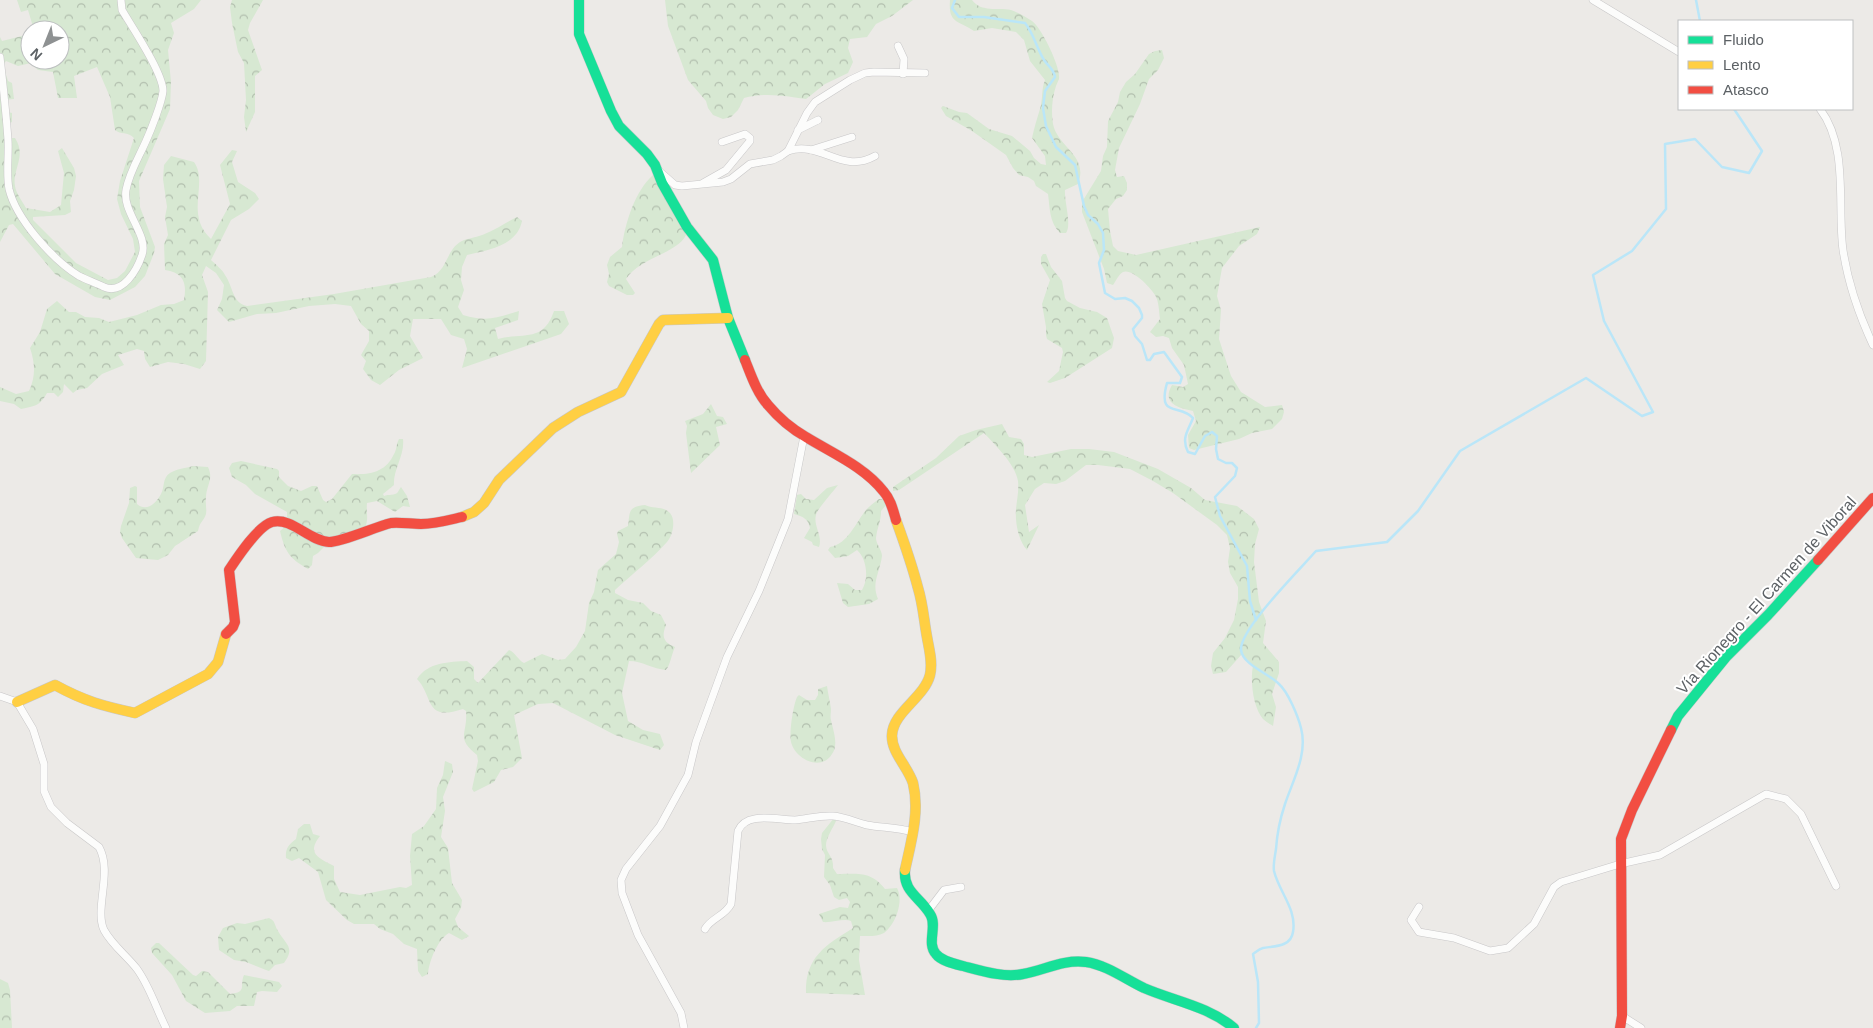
<svg xmlns="http://www.w3.org/2000/svg" width="1873" height="1028" font-family="Helvetica,sans-serif">
  <defs>
    <pattern id="forest-crowns" width="20" height="18" patternUnits="userSpaceOnUse" patternTransform="scale(1.25)"><rect width="20" height="18" fill="#d7e8d2"/><path d="M2 6a3 3 0 1 1 6 0M12 15a3 3 0 1 1 6 0" fill="none" stroke="#b2bfae"/></pattern>
  </defs>
  <rect width="100%" height="100%" fill="#eceae7"/>
  <g fill="url(#forest-crowns)" fill-rule="evenodd">
    <path d="M17 0H201L194 9 171 23 174 33 168 50 171 82 170 109 139 181 140 207 155 247 154 253 145 276 135 287 110 300 95 297 55 274 13 224 9 225 0 242V37L2 41 30 34V60H60V30H34L28 10 21 12ZM6 61 18 66 31 63 38 70 53 72 58 98H77L74 76 97 67 110 97 115 130C121 135 127 131 134 138L120 181 117 199 121 214 133 239 135 252 125 271 117 278 108 280 76 263 33 220V217L65 215 71 212 70 201 74 190 76 176 74 168 62 148 58 151 64 173 61 205 50 212 26 208C22 201 16 193 15 186 12 170 27 156 15 138H11L10 123 12 122V113L8 112 3 100 14 99 12 83 8 81 3 65Z"/>
    <polygon points="232,0 263,0 250,23 248,30 262,70 255,76 255,112 246,132 244,117 246,100 244,63 238,52 232,23 230,7"/>
    <path d="M665 0H913L892 16 876 24 867 37 850 39 848 48 853 62 848 73 825 84 806 99C786 96 765 92 744 98L738 110 731 117 723 119 713 115 708 108 706 101 688 80 668 26Z"/>
    <path d="M950 0H972C982 13 997 7 1011 10 1017 12 1026 17 1032 21 1041 27 1061 67 1059 79 1058 81 1057 84 1056 86 1052 98 1051 112 1053 124 1058 148 1089 155 1078 184L1065 190C1064 201 1072 225 1066 233H1060C1049 222 1050 208 1048 194L1036 186 1034 181 1028 177 1019 175 1013 168 1006 155 972 131 946 116 941 108 943 106 959 112 967 113 989 129 1012 136 1030 151 1034 158 1041 164 1046 165 1045 156 1032 138C1034 128 1037 119 1040 109 1043 100 1041 90 1045 80L1030 61 1024 40 1016 32 992 28 974 31C958 20 948 24 950 0Z"/>
    <path d="M1162 50 1164 58 1158 70 1149 79 1140 104 1119 148 1115 170 1117 177 1124 176 1127 183V190L1123 196 1116 199 1108 209 1110 231 1113 246 1118 251 1136 255 1260 227 1257 234 1239 246 1222 268 1217 296 1221 310 1219 339 1231 376 1241 392 1265 407 1282 405 1284 412 1282 419 1272 429 1252 433 1239 439 1194 450 1189 448 1188 435 1196 421 1193 411C1179 408 1161 404 1172 385L1183 387 1188 384 1184 365 1172 348 1169 338 1163 336 1156 337 1150 332 1160 319C1159 312 1159 301 1155 295 1151 288 1132 268 1123 272 1118 275 1116 281 1113 285L1107 283 1104 269 1082 212V202L1101 171 1103 156 1107 147 1108 121 1118 102 1120 92 1126 82 1135 74 1149 54 1155 51Z"/>
    <path d="M232 150 237 151 232 162 238 182 255 193 259 199 249 209 231 220 211 260C216 265 222 269 225 275 233 286 232 303 247 306L334 294 431 277C447 271 446 251 460 242 465 239 473 238 479 236 492 232 505 223 517 217L522 221C517 246 488 250 467 255L462 267 461 280 464 290 458 307 463 315C487 322 496 318 519 311L518 320 495 328 498 339C524 332 543 343 554 311H564L569 324 561 334 462 368 467 349 464 339 451 335 441 319H413L410 336 423 358 399 370 380 385 371 380 363 369 366 361 361 355 369 341V331L361 324 351 306 335 304 309 306 276 313 257 314 229 322 217 310 222 299 224 285 216 273 206 266 202 275 208 292 206 361 200 369 184 364 168 362 150 367 145 359 144 351 137 349 118 355 124 365 102 374 87 388 77 390 73 393 64 384 63 392 58 397 54 393H47C40 406 35 406 21 409L14 404 0 401V387L16 394 29 391C36 376 35 363 30 348L40 332 47 309 57 301 69 312H76L85 317 99 318 109 322 137 315 161 305 174 304 184 300C187 283 184 273 165 270L164 244 168 235 165 217 167 207 163 179 164 165 171 156 194 162C209 183 184 214 211 239L230 204 220 165Z"/>
    <path d="M653 175 657 178 686 235C678 253 639 258 626 279L635 293 633 295H627L609 286 607 282 609 274 607 265 610 257 622 247C625 223 635 191 653 175Z"/>
    <polygon points="1043,254 1046,254 1051,267 1062,281 1065,298 1067,301 1080,308 1097,312 1107,318 1114,338 1112,348 1065,378 1050,383 1047,382 1059,371 1063,352 1062,348 1047,339 1046,335 1046,327 1042,304 1050,280 1041,264 1041,257"/>
    <polygon points="711,404 717,416 723,417 727,424 716,427 720,445 691,473 686,433 687,426 685,421 703,414"/>
    <path d="M1002 424 1009 437 1021 439 1024 444V455L1032 457 1071 449H1089L1114 452 1158 469 1191 488 1205 500 1237 506 1254 519 1259 529 1255 544 1254 562 1259 602 1266 621 1263 643 1279 662V673L1272 694 1276 707 1273 726C1270 724 1266 722 1263 719 1253 707 1250 681 1253 666L1242 654 1226 672 1213 674 1211 666 1213 653 1225 638 1234 620 1238 599V587L1230 573 1228 562 1230 548 1227 535 1217 525 1173 493 1153 481 1130 469 1098 465H1086L1065 481 1056 484 1044 483 1035 489 1025 505 1029 532 1039 525 1027 550C1018 540 1015 522 1016 509 1017 499 1019 491 1018 481 1015 464 996 446 984 433L899 490 893 491V487L936 458 959 436 976 430Z"/>
    <path d="M399 439H403C405 455 393 469 394 485L383 494 384 496C388 494 395 496 398 492 399 490 400 488 401 487L407 496 410 507 403 506 395 512 377 501 367 503C366 512 369 519 365 528L331 540 318 553 313 556 312 565 308 569C289 558 285 552 280 531L287 525V512L255 494 246 485 232 477 229 468 232 463 241 461 277 469 279 471V477L288 486 301 491 312 486H317L323 500 326 502 332 499 352 474C370 475 386 472 394 454 397 449 396 444 399 439Z"/>
    <path d="M193 466 208 467C214 480 206 485 206 498 205 503 207 508 206 514 204 521 200 521 198 531L175 546 168 555 158 560 136 558 122 538 120 532 121 526 129 503 130 488 135 486 137 487V504C146 512 156 504 161 494 165 487 162 478 170 473 176 469 186 468 193 466Z"/>
    <path d="M838 485C833 492 817 509 816 515 813 526 823 536 819 547L813 545 812 542 804 538 810 528C808 518 803 517 794 514L797 495 801 494 806 499 814 500 827 488Z"/>
    <path d="M879 499H882L887 504 881 511C881 522 877 528 876 538 876 544 882 550 882 556 880 572 871 583 878 599L869 604 848 607 843 603 837 583 848 584 855 590H862C869 579 867 559 857 550L848 556 835 558 828 550 830 547C848 544 856 522 866 510 869 506 874 503 879 499Z"/>
    <path d="M645 505C653 509 664 506 670 513 676 520 673 535 667 542 652 559 632 574 615 590V593L628 600 643 603 651 611 661 615 666 625C661 637 664 643 675 647 672 653 670 666 666 670 653 669 642 661 629 661L622 693 628 721 643 730 660 734 664 745 660 750 615 735 553 703 538 704 514 715 522 758 513 767 501 770 494 782 474 792 472 789 478 761 477 755C455 738 468 734 466 711L463 709C424 722 434 697 417 679 428 662 449 662 467 661L474 667V679L478 683 509 650C515 652 518 660 524 663L542 654 558 660 565 659 576 647 585 631 589 603 594 592 598 570 616 554 619 542 617 534 618 531 628 526C630 511 628 507 645 505Z"/>
    <path d="M827 686C828 694 830 701 831 709 831 713 830 717 831 720 833 730 839 745 832 754 821 772 795 759 791 742 789 733 793 706 797 697L799 695 807 700H815L818 695V689Z"/>
    <path d="M445 761 452 764 453 772 443 797 445 811 441 837 448 848 452 883 462 900 461 908 455 919 458 927 469 936 462 940 449 933C438 939 429 961 428 974L422 977 418 971 417 949 404 944 393 934 380 929 374 924H354L347 920 326 900 318 872 299 858 292 861 286 858C285 849 289 844 296 839L298 829 304 824H310L313 834 320 836C306 854 319 858 334 866V879L340 892 360 895 400 887 406 888 412 885 410 856 412 834 424 826 436 809 437 788 443 775Z"/>
    <path d="M834 818 836 821C833 828 826 838 826 845 826 854 834 856 833 868L837 874C858 874 871 871 885 889L897 888C904 901 896 924 884 933 877 937 868 936 860 936L859 960 865 995 806 993C805 957 826 945 853 928L851 921C844 918 832 923 823 922L819 914 840 907 848 908 850 902 847 898 839 900 834 897 830 885 824 877 825 855 822 849 821 839 822 833Z"/>
    <path d="M269 918C276 921 274 925 278 931 285 944 296 947 284 963L275 965 269 971 266 970 246 962 234 960 219 950 218 937 223 928 237 923 245 924Z"/>
    <path d="M156 943H159L193 975 196 976 202 971 208 972 230 994C248 992 239 986 244 975L279 982 282 986 277 992 262 991 257 992 254 1006H237L230 1011 205 1013 186 1001 172 975 152 953 151 948Z"/>
    <polygon points="0,979 8,983 10,990 12,1028 0,1028"/>
  </g>
  <g fill="none" stroke-linecap="round" stroke-linejoin="round">
    <g stroke="#bae6f8" stroke-width="2.5">
      <path d="M955 0 952 8 959 17H984L1025 23C1034 34 1036 47 1044 60 1048 66 1054 69 1055 77L1045 91 1043 108 1046 126 1056 147 1075 165 1084 206 1088 215 1098 224 1103 233 1104 250 1099 263 1105 293 1115 299 1125 298 1132 301 1139 308 1142 315V318L1133 329 1135 336 1142 344 1147 360H1150L1154 354 1164 352 1182 377 1180 383H1167C1157 419 1180 403 1193 418 1188 431 1181 438 1188 452L1195 454 1205 436 1212 432 1217 436 1216 449 1218 459 1226 463H1232L1237 468 1235 476 1215 497 1220 516 1247 566 1250 601 1256 620"/>
      <polyline points="1696,0 1700,21"/>
      <path d="M1256 1028 1259 1023 1258 982 1253 954C1256 952 1259 949 1263 948 1274 946 1291 947 1293 932 1297 909 1279 892 1274 871 1273 864 1275 856 1276 849 1277 834 1280 819 1285 804 1293 780 1308 754 1301 728 1298 716 1288 692 1279 684 1268 673 1243 665 1241 650 1239 630 1301 568 1316 551L1387 542 1418 511 1460 451 1586 378 1642 416 1653 412 1604 321 1593 275 1632 251 1666 209 1665 144 1695 139 1722 167 1749 173 1762 151 1734 109"/>
    </g>
    <defs>
      <g id="street">
        <polyline points="1593,0 1679,52"/>
        <polyline points="898,46 904,59 903,74"/>
        <path d="M0 57C3 84 6 112 8 140 9 155 6 174 9 189 16 219 53 260 79 276 87 280 96 283 104 287 123 295 137 270 142 255 149 235 122 212 126 190 129 173 139 157 146 141 151 130 162 102 163 91 163 73 132 27 122 10L121 0"/>
        <path d="M1820 109C1849 147 1837 206 1843 250 1848 283 1859 315 1873 345"/>
        <polyline points="798,130 818,120"/>
        <polyline points="811,150 852,137"/>
        <path d="M788 151C821 140 841 175 875 156"/>
        <polyline points="659,171 675,185 682,186 723,182 731,179 750,164 773,160 781,156 788,151 807,113 815,102 850,80 865,73 874,72 925,73"/>
        <polyline points="703,183 726,170 750,141 750,138 745,134 722,142"/>
        <path d="M0 696 17 702 33 729 44 764V791L51 807 67 823 99 847C113 872 94 909 104 930 112 945 127 956 137 969 150 987 156 1008 166 1028"/>
        <polyline points="1419,907 1411,920 1419,932 1454,938 1490,951 1508,948 1534,924 1554,887 1561,882 1620,864 1660,855 1766,794 1786,799 1801,814 1836,886"/>
        <polyline points="928,911 944,890 961,887"/>
        <path d="M705 929C711 918 725 916 731 904L738 831C746 811 777 820 795 820 808 819 819 815 833 816 845 817 855 822 867 825 882 828 897 827 912 832"/>
        <polyline points="1622,1016 1641,1028"/>
        <polyline points="684,1028 681,1013 638,935 622,893 621,880 626,869 660,826 688,775 696,742 727,657 759,591 788,519 804,436"/>
      </g>
      <g id="fast">
        <polyline points="579,0 579,34 611,111 619,126 647,154 655,165 662,183 687,227 713,260 728,318 745,360"/>
        <polyline points="1671,730 1678,716 1726,657 1768,615 1818,560"/>
        <path d="M905 870C903 892 920 897 930 914 938 926 926 943 936 954 941 961 955 964 963 966 982 971 1004 978 1023 974 1045 970 1063 959 1086 962 1107 965 1125 979 1144 988 1174 1001 1208 1006 1234 1028"/>
      </g>
      <g id="slow">
        <polyline points="462,517 474,512 484,503 499,480 553,428 578,412 621,392 659,324 663,320 728,318"/>
        <path d="M896 520C904 542 912 565 918 588 923 604 924 621 927 637 929 649 933 662 930 675 924 698 893 712 892 735 891 752 908 767 913 783 920 812 911 842 905 870"/>
        <path d="M17 702 55 685C84 701 103 706 135 713L208 674 218 662 226 634"/>
      </g>
      <g id="jam">
        <path d="M745 360C751 375 757 393 768 405 778 417 792 429 806 437 832 453 865 467 884 492 891 500 893 510 896 520"/>
        <polyline points="1818,560 1873,498"/>
        <path d="M226 634 233 627 235 622 229 570C237 558 258 526 272 522 292 517 309 541 329 542 342 542 375 527 391 523 400 522 411 524 421 524 435 524 449 520 462 517"/>
        <polyline points="1620,1028 1622,1016 1621,839 1632,810 1671,730"/>
      </g>
    </defs>
    <use href="#street" stroke="#c8c7c8" stroke-width="8"/>
    <use href="#fast" stroke="#c7c7c8" stroke-width="11"/>
    <use href="#slow" stroke="#c7c7c8" stroke-width="11"/>
    <use href="#jam" stroke="#c7c7c8" stroke-width="11"/>
    <use href="#street" stroke="#fcfcfb" stroke-width="7"/>
    <use href="#fast" stroke="#16e098" stroke-width="10"/>
    <use href="#slow" stroke="#ffcf43" stroke-width="10"/>
    <use href="#jam" stroke="#f24e42" stroke-width="10"/>
  </g>
  <g text-anchor="middle" stroke-width="4" stroke-linejoin="round" paint-order="stroke">
    <g font-size="16" fill="#5c6165" stroke="#fff">
      <text transform="translate(1766 595) rotate(-48)" y="6">Vía Rionegro - El Carmen de Viboral</text>
    </g>
  </g>
  <rect x="1678" y="20" width="175" height="90" fill="#ffffff" stroke="#bec0c1"/>
  <rect x="1688" y="36" width="25" height="8" fill="#16e098" stroke="#bec0c1"/>
  <text x="1723" y="45" font-size="15" fill="#5c6165">Fluido</text>
  <rect x="1688" y="61" width="25" height="8" fill="#ffcf43" stroke="#bec0c1"/>
  <text x="1723" y="70" font-size="15" fill="#5c6165">Lento</text>
  <rect x="1688" y="86" width="25" height="8" fill="#f24e42" stroke="#bec0c1"/>
  <text x="1723" y="95" font-size="15" fill="#5c6165">Atasco</text>
  <g transform="translate(45 45) rotate(223)"><circle r="24" fill="#ffffff" stroke="#bec0c1"/>
  <path d="M0-4L9 19L0 12L-9 19Z" fill="#8e9192"/>
  <text y="-8" font-size="14" font-weight="bold" text-anchor="middle" fill="#5c6165">N</text>
  </g>
</svg>
